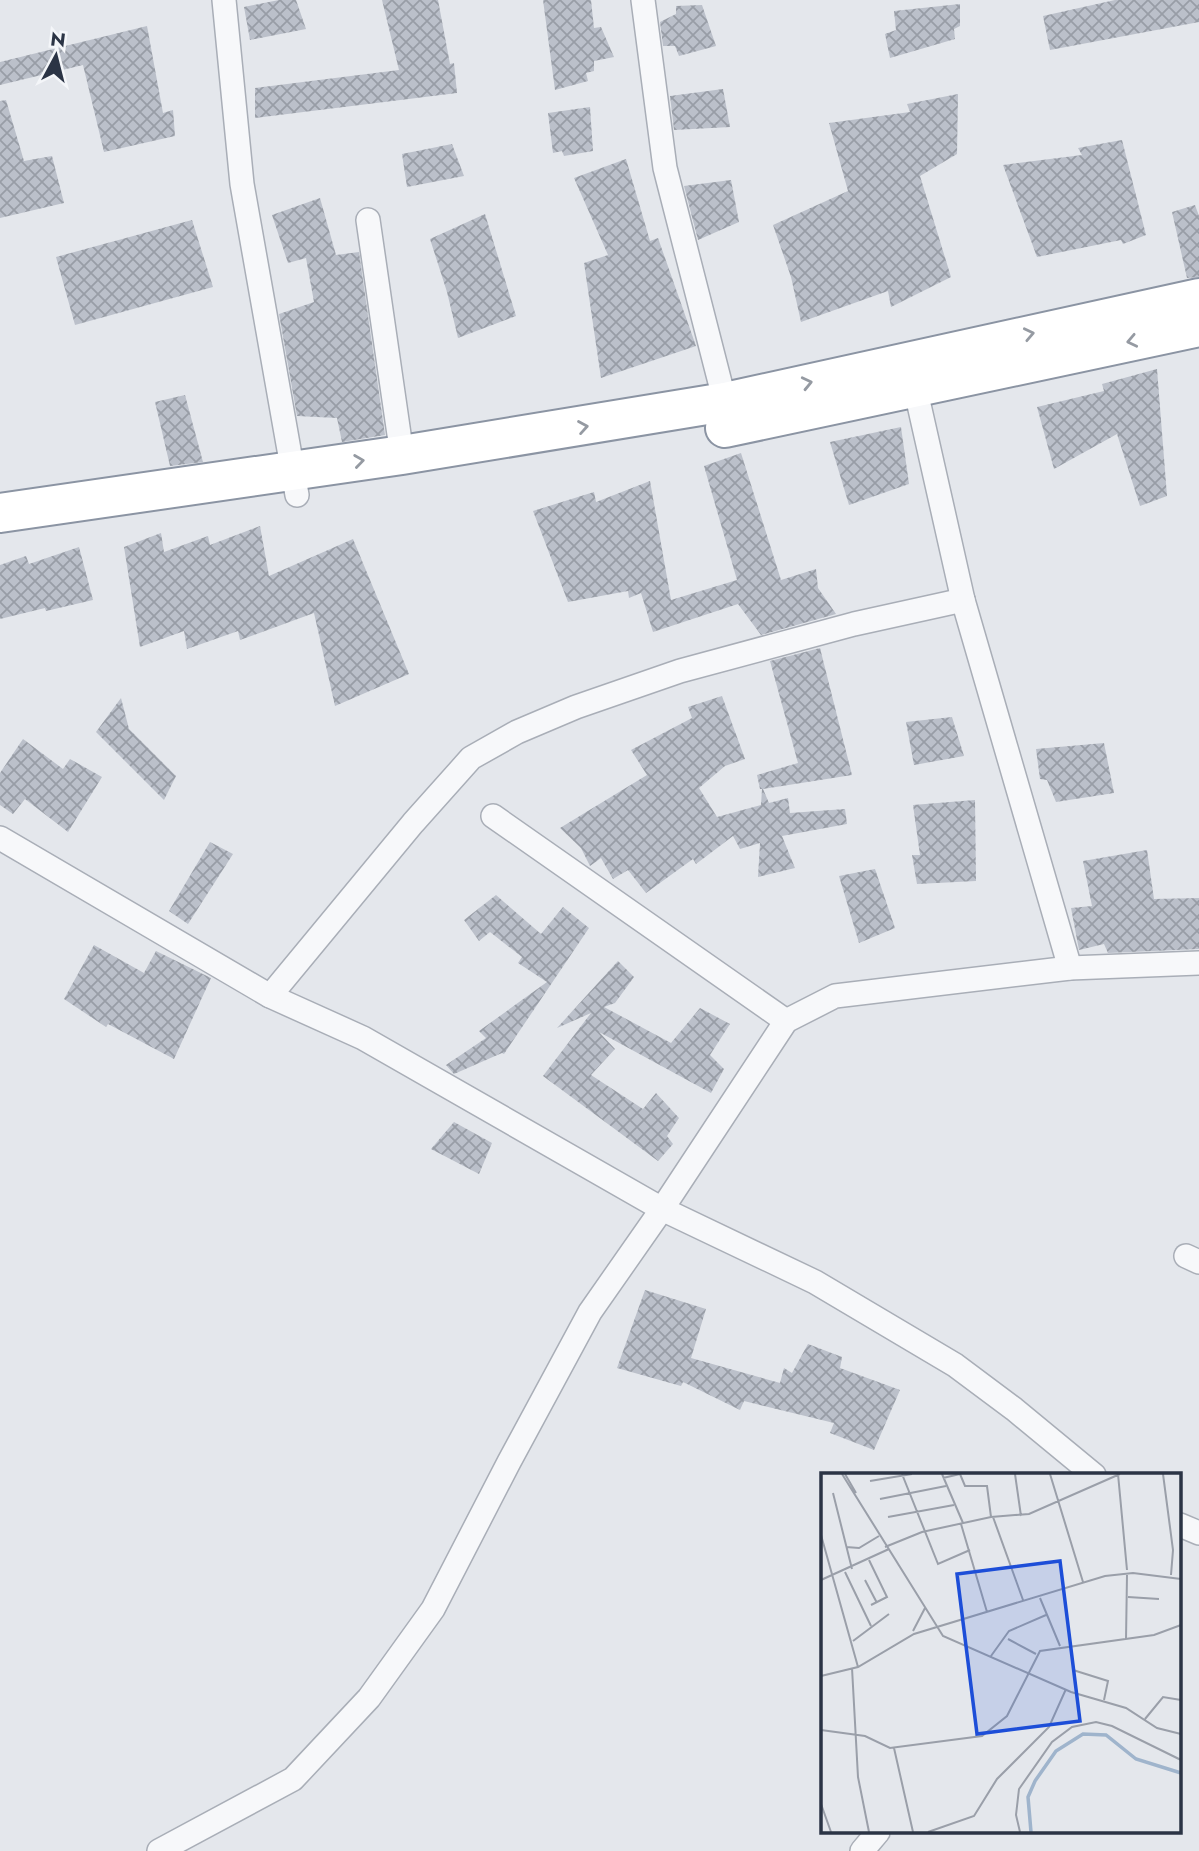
<svg xmlns="http://www.w3.org/2000/svg" width="1199" height="1851" font-family="Jost,sans-serif">
  <defs>
    <pattern id="building-cross-hatch" width="8" height="8" patternUnits="userSpaceOnUse" patternTransform="scale(1.75)"><rect width="8" height="8" fill="#bbc0ca"/><path d="M0 0l8 8M0 8l8-8" fill="none" stroke="#989da6"/></pattern>
  </defs>
  <rect width="100%" height="100%" fill="#e4e7ec"/>
  <g fill="url(#building-cross-hatch)">
    <polygon points="279,0 296,0 306,29 250,40 244,7"/>
    <polygon points="382,0 438,0 450,64 454,63 457,93 255,118 255,88 399,70"/>
    <polygon points="543,0 591,0 594,28 601,27 614,57 594,61 594,71 586,73 588,81 555,90"/>
    <polygon points="1115,0 1199,0 1199,22 1050,50 1043,16"/>
    <polygon points="960,4 960,26 954,29 955,39 890,58 885,34 896,30 894,11"/>
    <polygon points="702,5 716,46 679,56 675,46 663,46 660,22 676,14 676,6"/>
    <polygon points="147,26 163,113 173,110 175,136 104,152 83,65 0,85 0,62"/>
    <polygon points="723,89 730,127 674,130 670,96"/>
    <polygon points="958,94 957,154 920,176 951,277 891,307 888,291 801,322 791,277 773,225 848,191 829,123 910,112 907,104"/>
    <polygon points="6,100 24,161 52,156 64,203 0,218 0,101"/>
    <polygon points="590,107 593,151 564,156 562,151 553,153 548,113"/>
    <polygon points="1122,140 1146,235 1123,244 1121,240 1037,257 1003,165 1082,155 1078,148"/>
    <polygon points="452,144 464,176 407,187 402,154"/>
    <polygon points="626,159 650,241 658,238 696,346 601,378 584,263 608,255 574,178"/>
    <polygon points="731,180 739,222 698,240 684,186"/>
    <polygon points="320,198 336,255 359,252 385,435 342,442 337,418 297,416 279,314 314,302 306,258 288,263 272,215"/>
    <polygon points="1195,205 1199,216 1199,277 1187,278 1172,212"/>
    <polygon points="485,214 516,316 458,338 447,292 430,239"/>
    <polygon points="192,220 213,287 75,325 56,257"/>
    <polygon points="1157,369 1167,496 1140,506 1117,434 1054,469 1037,407 1104,391 1102,384"/>
    <polygon points="185,395 203,462 170,466 155,402"/>
    <polygon points="901,427 909,484 849,505 830,442"/>
    <polygon points="741,453 781,580 816,569 818,588 836,614 761,635 738,604 653,632 641,593 629,598 628,591 568,602 533,511 594,492 596,502 650,481 671,600 737,580 704,466"/>
    <polygon points="260,526 269,576 353,539 409,674 335,706 314,613 240,640 238,631 187,649 184,631 140,647 124,547 161,533 164,552 208,536 210,545"/>
    <polygon points="79,547 93,600 46,611 45,608 0,619 0,565 26,556 29,564"/>
    <polygon points="820,648 852,775 763,789 769,803 788,798 790,813 845,809 847,824 782,836 795,868 758,877 760,843 740,849 733,836 696,864 693,859 646,893 628,870 613,879 601,858 590,866 581,848 560,828 647,775 631,750 692,718 688,707 722,696 745,759 725,766 699,788 717,817 761,805 762,789 760,789 757,775 798,763 770,661"/>
    <polygon points="121,698 129,729 176,776 164,800 96,732"/>
    <polygon points="952,717 964,756 914,765 906,722"/>
    <polygon points="23,739 63,769 70,759 102,777 68,832 25,799 13,814 0,805 0,773"/>
    <polygon points="1104,743 1114,793 1056,802 1047,780 1040,779 1036,749"/>
    <polygon points="975,800 976,881 917,884 912,855 920,855 913,805"/>
    <polygon points="210,842 233,854 188,924 169,911"/>
    <polygon points="1147,850 1154,899 1199,898 1199,949 1108,953 1104,944 1079,950 1071,908 1092,906 1083,861"/>
    <polygon points="875,869 895,928 859,943 839,876"/>
    <polygon points="496,895 541,934 563,907 589,928 504,1054 502,1053 454,1074 446,1065 486,1038 479,1031 547,982 518,963 522,957 490,932 479,941 464,920"/>
    <polygon points="94,945 144,973 156,951 211,978 174,1059 108,1024 106,1027 64,999"/>
    <polygon points="618,961 634,977 615,1003 604,1007 671,1043 700,1008 730,1024 710,1055 724,1069 711,1093 599,1032 615,1049 591,1075 643,1109 656,1093 679,1118 667,1136 673,1144 658,1161 543,1076 591,1013 557,1028"/>
    <polygon points="454,1122 492,1143 479,1174 431,1149"/>
    <polygon points="645,1290 706,1309 691,1358 780,1383 784,1368 792,1373 808,1344 842,1357 840,1368 900,1390 874,1450 830,1433 834,1423 744,1401 740,1410 683,1382 681,1386 617,1368"/>
  </g>
  <g fill="none" stroke-linecap="round" stroke-linejoin="round">
    <defs>
      <g id="minor">
        <polyline points="224,0 242,184 297,495"/>
        <polyline points="643,0 665,168 725,402"/>
        <polyline points="368,220 402,455"/>
        <polyline points="915,387 963,600 1070,968"/>
        <polyline points="493,816 786,1021"/>
        <polyline points="0,838 270,996 363,1038 662,1209 815,1282 955,1365 1014,1409 1094,1475"/>
        <polyline points="270,996 413,823 471,758 517,732 576,707 680,671 854,624 963,600"/>
        <polyline points="1186,1256 1199,1262"/>
        <polyline points="1180,1525 1199,1533"/>
        <polyline points="159,1851 293,1779 369,1698 433,1609 509,1462 590,1312 662,1209 786,1021 835,996 1070,968 1199,963"/>
        <polyline points="862,1851 878,1832"/>
      </g>
      <g id="trunk">
        <polyline points="725,428 1199,327"/>
        <polyline points="0,513 402,455 725,402 1199,298"/>
      </g>
    </defs>
    <use href="#minor" stroke="#a9aeb7" stroke-width="26"/>
    <use href="#trunk" stroke="#8b94a3" stroke-width="42"/>
    <use href="#minor" stroke="#f7f8fa" stroke-width="23"/>
    <use href="#trunk" stroke="#fff" stroke-width="38"/>
  </g>
  <defs><path id="oneway-chevron" d="M-2-3.5L2.5 0L-2 3.5" fill="none" stroke-width="1.6" stroke-linecap="round" stroke-linejoin="round" transform="scale(1.75)"/></defs>
  <g stroke="#959aa2">
    <use href="#oneway-chevron" transform="translate(1029 334) rotate(-12)"/>
    <use href="#oneway-chevron" transform="translate(1132 341) rotate(168)"/>
    <use href="#oneway-chevron" transform="translate(807 383) rotate(-13)"/>
    <use href="#oneway-chevron" transform="translate(583 427) rotate(-10)"/>
    <use href="#oneway-chevron" transform="translate(359 461) rotate(-8)"/>
  </g>
  <g transform="translate(821 1473)">
    <rect width="360" height="360" fill="#e4e7ec"/>
    <path fill="none" stroke="#9fb4cc" stroke-width="3.5" d="M210 359 207 324 214 308 235 278 262 261 285 262 315 286 360 300"/>
    <path fill="none" stroke="#9a9fa9" stroke-width="2" d="M21 1 122 163 250 219 305 235 336 255 360 261M24 1 35 20M81 1 117 91 149 77M121 1 142 50M194 1 200 43M229 1 262 109M297 1 306 97M342 1 352 77 350 102M122 5 139 1 144 13H166L170 44M49 8 91 1M12 20 31 96M59 26 125 13M67 44 133 32M172 44 202 127M140 51 166 139M0 62 37 194M25 74 38 75 58 63M64 74 101 59 170 44 208 41 299 1M48 87 66 124 50 132M24 99 50 153M0 107 68 76M44 107 56 130M307 124 338 126M219 125 239 173M92 158 104 135M187 166 215 181M305 166 306 102M32 168 68 141M170 183 188 158 225 142M31 195 37 304 48 359M252 197 287 208 283 227M0 203 37 194 93 161 284 103 312 100 360 106M324 246 342 224 360 227M0 257 44 263 69 275 161 263 186 243 219 178 333 162 360 152M73 275 92 359M0 331 10 359M107 359 153 343 176 306 228 254 245 216M199 359 195 342 198 316 231 269 251 254 275 249 291 253 360 287"/>
    <path fill="#1d4ed8" fill-opacity="0.15" stroke="#1d4ed8" stroke-width="3.5" d="M239 88 259 248 156 261 136 101Z"/>
    <rect width="360" height="360" fill="none" stroke="#2b3445" stroke-width="3.5"/>
  </g>
  <g transform="translate(56 56) rotate(7)" stroke="#f4f6f9" stroke-width="5" paint-order="stroke">
  <path d="M0-5L12 26L0 18L-12 26Z" fill="#2b3445"/>
  <text y="-10" font-size="19" font-weight="bold" text-anchor="middle" fill="#2b3445">N</text>
  </g>
</svg>
